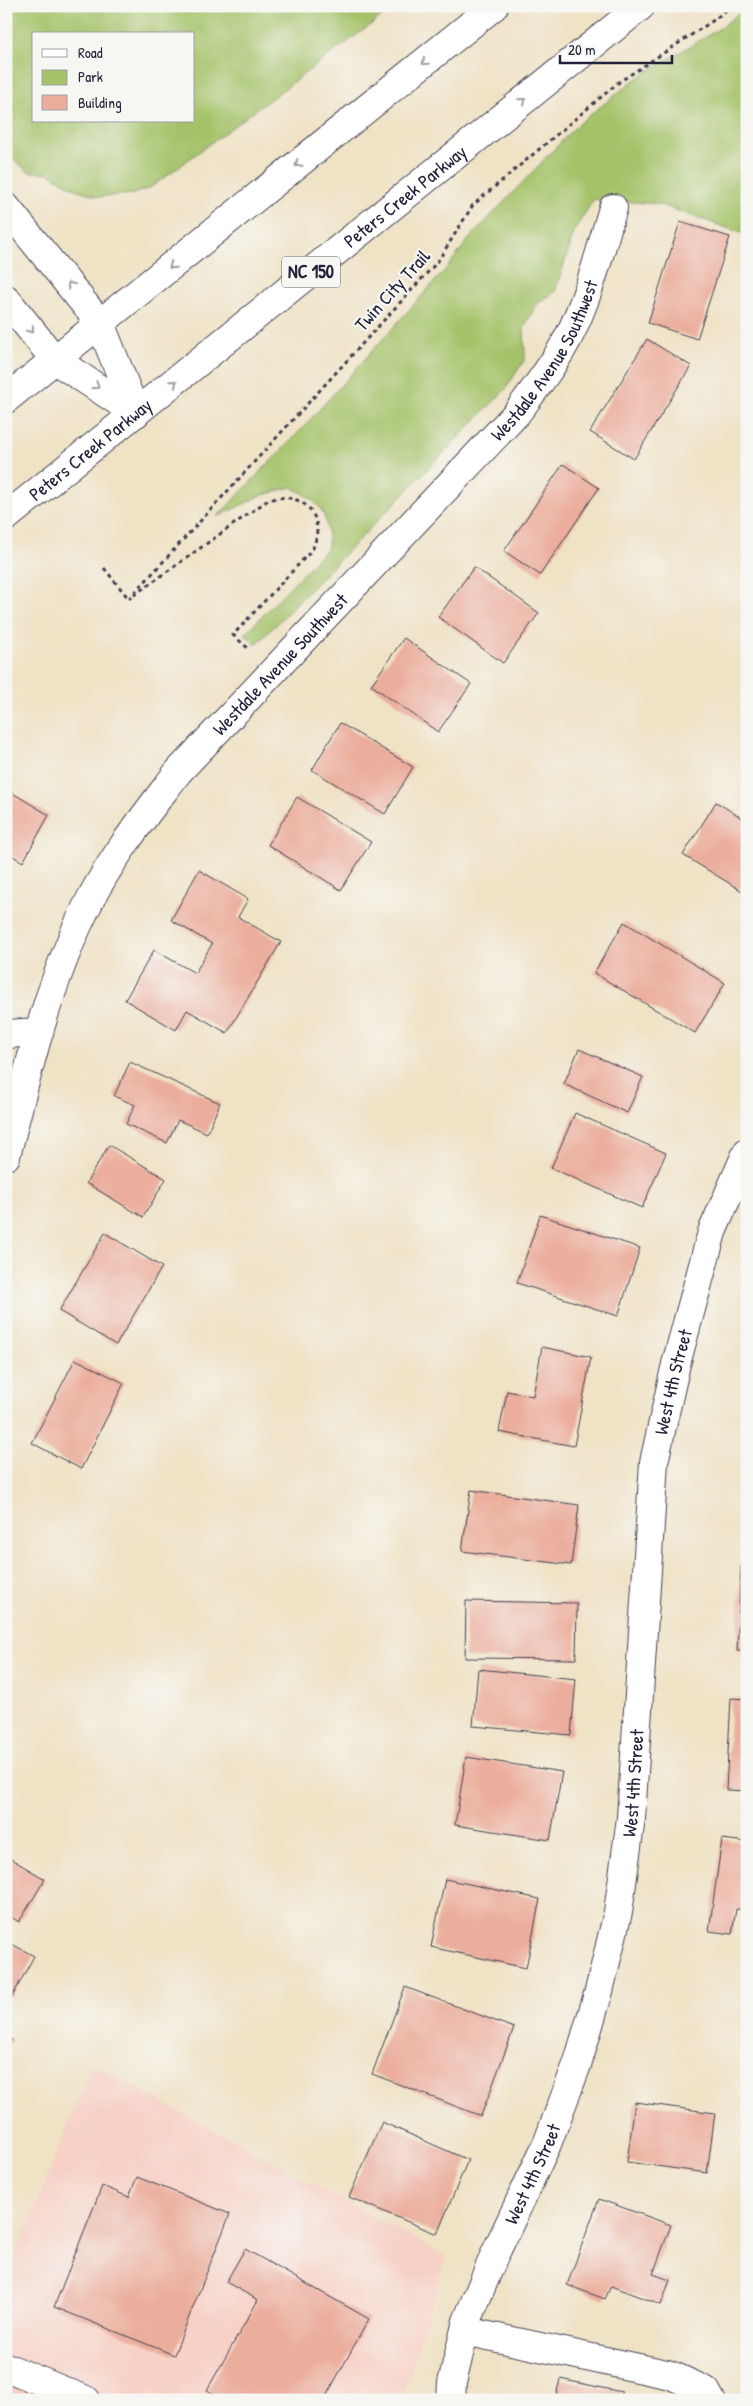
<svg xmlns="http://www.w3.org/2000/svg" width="753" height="2406" font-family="'Patrick Hand',sans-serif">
  <rect width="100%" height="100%" fill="#f6f6f2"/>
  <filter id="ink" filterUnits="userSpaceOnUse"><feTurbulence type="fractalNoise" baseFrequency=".02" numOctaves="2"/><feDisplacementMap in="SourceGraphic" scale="10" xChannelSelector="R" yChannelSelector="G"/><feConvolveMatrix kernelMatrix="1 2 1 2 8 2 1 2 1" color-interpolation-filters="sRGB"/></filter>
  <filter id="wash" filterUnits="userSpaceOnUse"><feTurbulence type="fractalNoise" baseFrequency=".0096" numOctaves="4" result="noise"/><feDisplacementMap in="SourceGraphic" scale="20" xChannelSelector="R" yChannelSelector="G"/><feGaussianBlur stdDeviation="1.12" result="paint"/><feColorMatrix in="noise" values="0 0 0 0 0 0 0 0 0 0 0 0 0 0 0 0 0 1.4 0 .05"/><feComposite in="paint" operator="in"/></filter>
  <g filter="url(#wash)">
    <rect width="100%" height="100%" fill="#efe2c5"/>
    <polygon fill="#f7d1c6" points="92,2064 446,2256 402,2400 6,2400 6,2275 28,2227"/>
    <g fill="#a5c269" stroke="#647252" fill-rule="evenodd">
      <path d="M6 6H396L150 188 133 194 99 197 75 189 49 173 29 172 6 153ZM34 34H194V121H34Z"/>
      <path d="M747 7V235L658 204 594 199 576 227 555 292 538 303 524 327 525 359 505 390 256 645 245 634 328 547C328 511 322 504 292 487L260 496 217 517 299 432 446 269 469 239 576 126 634 80 720 28Z"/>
    </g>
    <g id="blocks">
      <g fill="#ebad9c">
        <polygon points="680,222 730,237 697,339 648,323"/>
        <polygon points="647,339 691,366 634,459 590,432"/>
        <polygon points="563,464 599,488 540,575 504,551"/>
        <polygon points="474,567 539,613 503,663 438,617"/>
        <polygon points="404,638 471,684 438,732 371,685"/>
        <polygon points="340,723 413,767 385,814 312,770"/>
        <polygon points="6,789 49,815 23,862 6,852"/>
        <polygon points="297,797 371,842 341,890 268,845"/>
        <polygon points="716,802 747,821 747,894 683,855"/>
        <polygon points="199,870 248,899 238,917 281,942 227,1033 187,1010 176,1030 125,1000 154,950 195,973 212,944 171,920"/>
        <polygon points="624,922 725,983 695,1033 594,973"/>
        <polygon points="579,1049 643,1077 627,1113 564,1084"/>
        <polygon points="130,1062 220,1103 207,1133 178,1120 167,1143 126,1124 135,1105 114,1096"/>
        <polygon points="575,1113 666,1153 642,1208 551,1168"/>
        <polygon points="109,1145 166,1179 143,1217 86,1183"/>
        <polygon points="540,1215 640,1248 618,1316 517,1283"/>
        <polygon points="105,1233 162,1267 116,1345 59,1311"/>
        <polygon points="542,1347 591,1357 574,1446 499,1432 507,1391 533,1396"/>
        <polygon points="75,1359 124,1383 81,1469 32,1443"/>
        <polygon points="471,1490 579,1505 571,1565 462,1551"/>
        <polygon points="741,1566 747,1567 747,1651 737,1651"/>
        <polygon points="466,1601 577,1603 576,1659 465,1658"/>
        <polygon points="478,1669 576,1679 571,1735 473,1726"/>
        <polygon points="731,1698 747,1699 747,1791 726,1790"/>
        <polygon points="466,1757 562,1772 550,1840 455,1825"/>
        <polygon points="722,1839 747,1842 747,1910 736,1909 732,1934 709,1931"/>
        <polygon points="6,1856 45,1879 19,1922 6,1914"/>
        <polygon points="445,1879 540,1899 526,1968 431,1947"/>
        <polygon points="6,1941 34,1956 12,1997 6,1994"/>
        <polygon points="405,1987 514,2028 481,2116 372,2074"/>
        <polygon points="6,2036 12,2040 6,2049"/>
        <polygon points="635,2102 715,2113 707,2173 627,2162"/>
        <polygon points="382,2122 468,2160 437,2234 349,2197"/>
        <polygon points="137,2177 230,2214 174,2355 54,2307 102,2186 129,2197"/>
        <polygon points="599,2199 671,2225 653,2274 670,2280 661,2305 611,2286 605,2299 567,2285"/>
        <polygon points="245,2249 369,2319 324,2400 224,2400 207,2390 258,2300 226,2282"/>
        <polygon points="560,2379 622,2392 621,2400 555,2400"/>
      </g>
    </g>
  </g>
  <g filter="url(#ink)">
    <use href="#blocks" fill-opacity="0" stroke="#413f50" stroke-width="1"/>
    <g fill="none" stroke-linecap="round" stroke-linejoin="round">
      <defs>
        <g id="minor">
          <polyline points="6,1034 39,1032"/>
          <path id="s1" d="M6 1156C28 1069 49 980 90 900 114 854 147 813 178 772L516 414C534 390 554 365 568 338 589 297 600 251 613 208"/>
          <polyline points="465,2331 671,2375 706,2391 711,2400"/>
          <path id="s2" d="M451 2400 452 2383 467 2321 495 2254 547 2144 578 2062 599 1991 618 1912 631 1818 654 1462 676 1364 712 1232 747 1152"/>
        </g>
        <g id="major">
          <polyline points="6,399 494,6"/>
          <path id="s3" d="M6 517 641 6"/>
          <polyline points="6,2367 86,2400"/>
        </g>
        <g id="highway">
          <polyline points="6,207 100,323 136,413"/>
          <polyline points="6,299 55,360 136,413"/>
        </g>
      </defs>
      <use href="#minor" stroke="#413f50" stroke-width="30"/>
      <use href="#major" stroke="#413f50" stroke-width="30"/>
      <use href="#highway" stroke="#413f50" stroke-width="30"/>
      <g stroke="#413f50" stroke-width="3" stroke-dasharray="4 4" stroke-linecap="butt">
        <polyline points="104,568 129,599 438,261 473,205 619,82 714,20 731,6"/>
        <path d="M134 595 268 500C303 489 328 517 312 550L233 635 249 649"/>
      </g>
      <use href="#minor" stroke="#fff" stroke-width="28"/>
      <use href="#major" stroke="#fff" stroke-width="28"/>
      <use href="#highway" stroke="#fff" stroke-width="28"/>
    </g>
    <defs><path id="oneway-chevron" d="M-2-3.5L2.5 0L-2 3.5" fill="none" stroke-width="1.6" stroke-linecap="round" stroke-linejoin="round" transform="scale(1.25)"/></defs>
    <g stroke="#9c9ca7">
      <use href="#oneway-chevron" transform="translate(425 62) rotate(141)"/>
      <use href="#oneway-chevron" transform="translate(523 101) rotate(-39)"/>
      <use href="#oneway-chevron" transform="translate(298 164) rotate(141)"/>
      <use href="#oneway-chevron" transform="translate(172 266) rotate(141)"/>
      <use href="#oneway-chevron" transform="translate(70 285) rotate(-129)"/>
      <use href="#oneway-chevron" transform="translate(31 330) rotate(51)"/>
      <use href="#oneway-chevron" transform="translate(174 383) rotate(-39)"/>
      <use href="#oneway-chevron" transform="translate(96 386) rotate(33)"/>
    </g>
  </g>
  <g text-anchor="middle" stroke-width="4.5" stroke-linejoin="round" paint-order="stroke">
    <rect fill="#f6f6f2" stroke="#626272" stroke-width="1" x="282" y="256.5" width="58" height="31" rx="4"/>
    <g font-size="18" font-weight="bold" fill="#22223b">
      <text x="311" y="278">NC 150</text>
    </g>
    <g font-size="19" fill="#22223b" stroke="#f6f6f2">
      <text dy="7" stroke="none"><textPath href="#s3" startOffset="512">Peters Creek Parkway</textPath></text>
      <text transform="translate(392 290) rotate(-48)" y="7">Twin City Trail</text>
      <text dy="7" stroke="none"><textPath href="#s1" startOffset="979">Westdale Avenue Southwest</textPath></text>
      <text dy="7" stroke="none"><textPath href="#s3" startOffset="108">Peters Creek Parkway</textPath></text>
      <text dy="7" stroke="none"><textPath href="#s1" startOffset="574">Westdale Avenue Southwest</textPath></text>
      <text dy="7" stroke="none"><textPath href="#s2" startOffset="1052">West 4th Street</textPath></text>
      <text dy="7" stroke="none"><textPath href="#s2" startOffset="648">West 4th Street</textPath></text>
      <text dy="7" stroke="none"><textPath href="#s2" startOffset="242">West 4th Street</textPath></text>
    </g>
  </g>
  <rect width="753" height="2406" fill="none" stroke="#f6f6f2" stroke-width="25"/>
  <rect x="32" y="32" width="162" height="90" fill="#f6f6f2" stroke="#a1a1a9"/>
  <rect x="42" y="49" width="25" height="8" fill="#ffffff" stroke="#a1a1a9"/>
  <text x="78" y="58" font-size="15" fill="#22223b">Road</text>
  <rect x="42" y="70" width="25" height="15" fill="#a5c269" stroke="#a1a1a9"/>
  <text x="78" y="82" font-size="15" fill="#22223b">Park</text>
  <rect x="42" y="95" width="25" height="15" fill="#ebad9c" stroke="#a1a1a9"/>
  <text x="78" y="108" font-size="15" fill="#22223b">Building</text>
  <path d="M560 55v8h112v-8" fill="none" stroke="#22223b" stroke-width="2.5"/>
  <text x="568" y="55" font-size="15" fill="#22223b" stroke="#f6f6f2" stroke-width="4" paint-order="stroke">20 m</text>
</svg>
